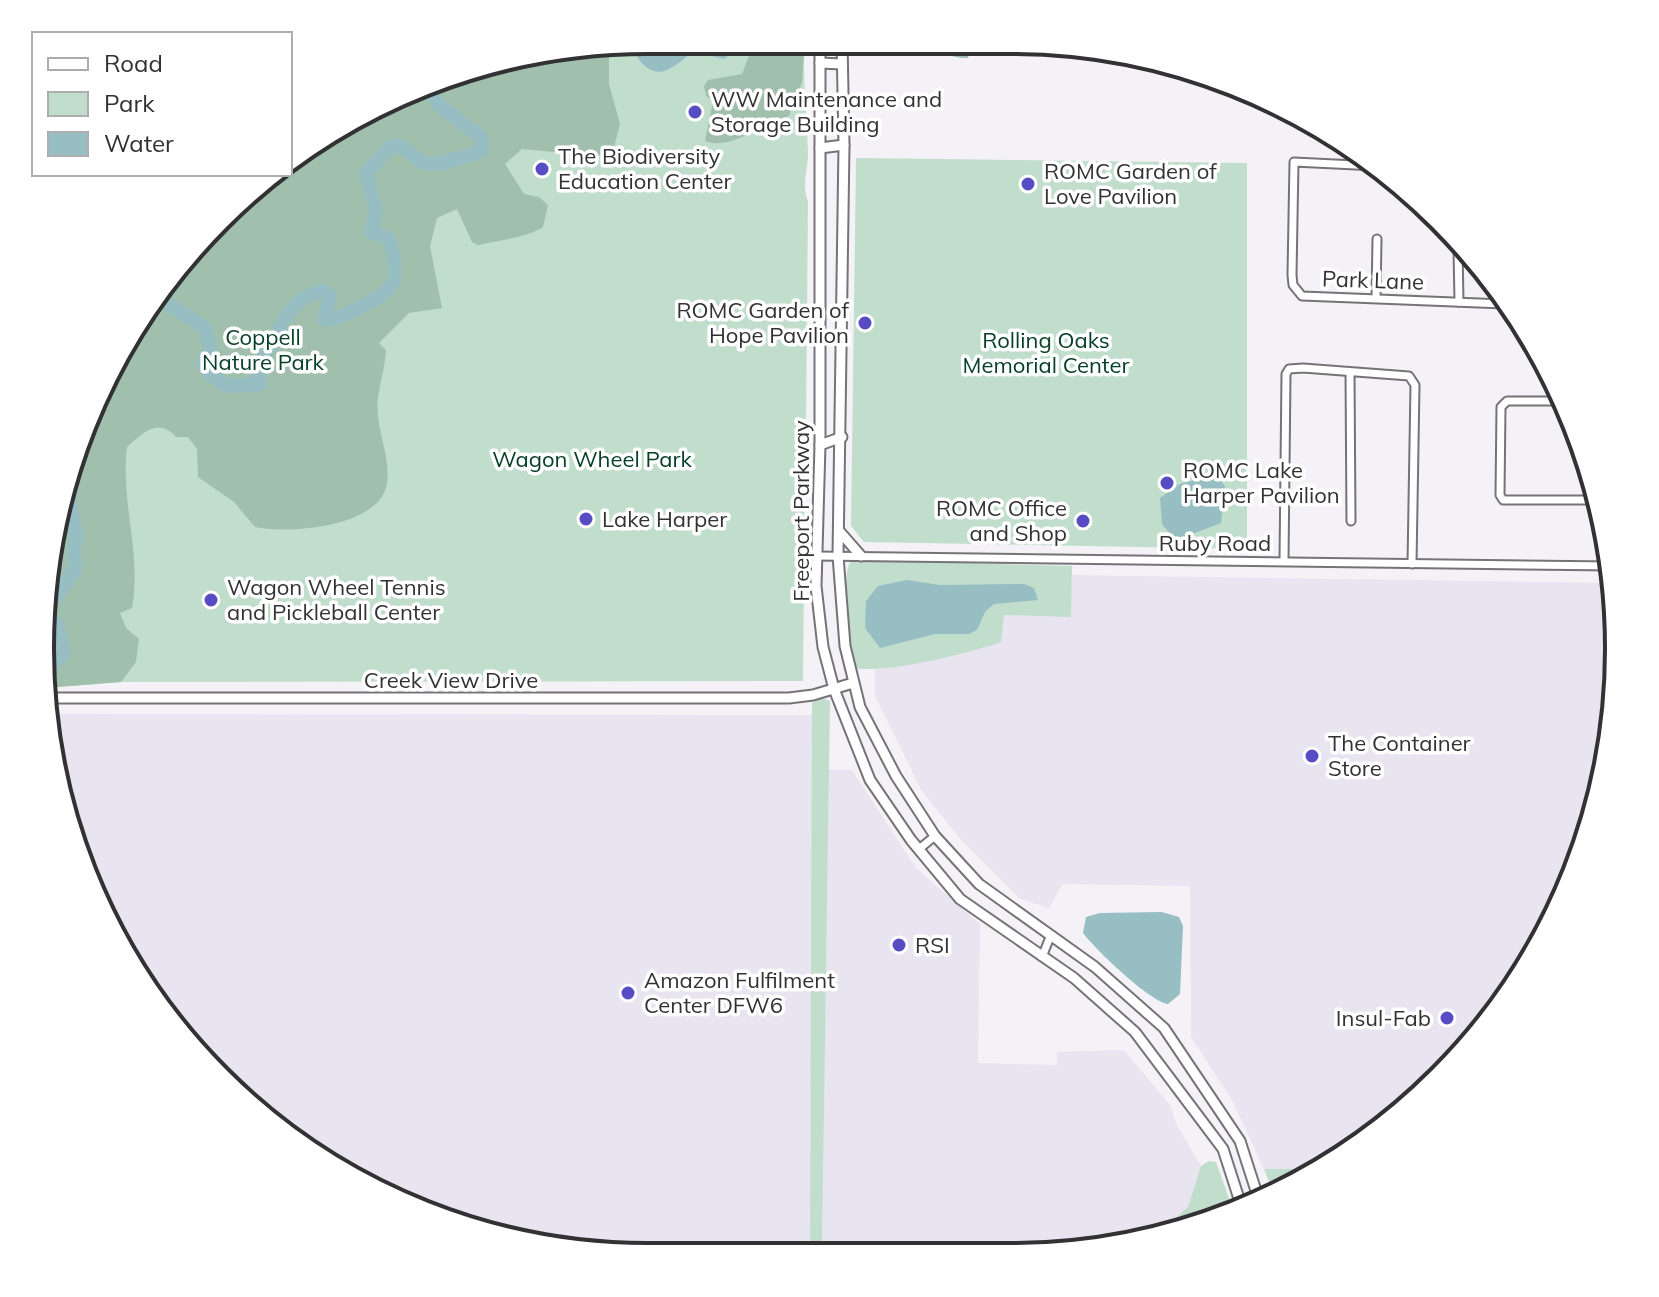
<svg xmlns="http://www.w3.org/2000/svg" width="1659" height="1297" font-family="Mulish,sans-serif">
  <rect width="100%" height="100%" fill="#f4f2f7"/>
  <g fill="#e8e4f0">
    <polygon points="1071,575 1614,583 1618,688 1598,806 1556,917 1494,1019 1412,1106 1324,1169 1264,1169 1232,1100 1191,1037 1190,886 1063,884 1049,908 1020,899 961,840 922,791 875,696 875,669 923,659 1003,615 1071,616"/>
    <polygon points="49,714 813,715 810,1251 530,1245 416,1211 310,1154 218,1078 122,953 61,806"/>
    <polygon points="829,770 852,770 916,868 980,924 978,1063 1057,1065 1057,1052 1124,1050 1171,1106 1176,1124 1201,1166 1188,1207 1156,1235 1051,1256 822,1251"/>
  </g>
  <g fill="#c1ddcc">
    <path d="M648 40H805C802 79 807 115 808 153 808 172 801 183 808 202L806 418 797 425 796 449 805 457 803 681 121 682 45 688 40 649 61 491 121 345 218 219 276 174H290V163L344 122 491 61Z"/>
    <polygon points="856,158 1247,163 1247,549 864,542 851,526"/>
    <path d="M852 560 1072 566 1071 617 1004 615 1001 642C970 653 885 674 855 668 849 649 839 572 852 560Z"/>
    <polygon points="822,698 830,701 822,1251 810,1251 812,703"/>
    <polygon points="1209,1161 1216,1162 1234,1212 1206,1225 1156,1235 1188,1207 1201,1166"/>
    <polygon points="1264,1169 1324,1169 1274,1194"/>
  </g>
  <g fill="#a1bfad">
    <path d="M745 40H805L802 82 789 116C764 123 731 151 705 141L713 101 706 96 704 86 708 80 742 74 749 56Z"/>
    <path d="M850 41H972V43L968 58C953 59 943 51 929 50 903 46 877 49 850 53Z"/>
    <path d="M609 45V84L620 124 613 151 583 161 565 153 522 149 505 164 524 194 539 197 548 205 543 227C529 237 497 241 478 245L472 242 457 209 437 218 430 246 442 308 409 313 379 343 386 350C385 368 380 382 378 398 374 427 391 454 387 483 381 528 287 534 255 527L234 502 198 477 197 449 188 437H176C158 417 143 433 127 447 120 500 142 554 132 608L120 613 126 628 139 639 136 662 121 682 45 688 40 649 61 491 121 345 218 219 276 174H290V163L344 122 491 61Z"/>
  </g>
  <g fill="#97bec2">
    <path d="M649 40H735V47L725 59 694 52C685 57 677 66 667 70 649 78 634 57 632 42Z"/>
    <polygon points="1208,476 1218,478 1225,486 1221,523 1182,538 1172,536 1162,524 1160,498 1180,484"/>
    <polygon points="907,580 940,585 1024,584 1034,588 1038,600 994,604 985,612 977,630 969,634 935,634 880,648 865,628 866,601 878,586"/>
    <path d="M1162 912 1179 917 1183 926 1180 994 1168 1004C1150 1002 1095 949 1083 933L1086 917 1100 913Z"/>
    <polygon points="1214,1208 1220,1218 1180,1230"/>
  </g>
  <g fill="none" stroke-linecap="round" stroke-linejoin="round">
    <g stroke="#97bec2" stroke-width="14">
      <path d="M158 297 206 329 210 349 203 362 209 373 227 386 260 384 258 365C279 337 284 298 324 291L330 296 324 320C339 320 381 299 391 286 399 277 393 247 388 238L371 232 376 210 366 174 390 147 401 146 423 163 440 164 481 151 482 138 439 105 429 86"/>
      <polyline points="46,600 56,597 76,568 73,549 77,537 68,498 88,424"/>
      <polyline points="43,673 64,653 57,625 45,614"/>
    </g>
    <defs>
      <g id="street">
        <polyline points="1376,166 1294,162 1292,275 1293,285 1302,296 1504,304"/>
        <polyline points="1458,248 1459,302"/>
        <polyline points="1376,298 1377,239"/>
        <polyline points="1350,372 1351,521"/>
        <polyline points="1563,401 1507,401 1501,407 1500,495 1503,500 1598,500"/>
        <polyline points="816,556 1613,566"/>
        <polyline points="1284,561 1286,374 1289,369 1303,368 1409,376 1415,385 1412,564"/>
        <polyline points="919,849 935,836"/>
        <polyline points="1042,957 1050,937"/>
      </g>
      <g id="secondary">
        <polyline points="820,41 820,445 816,586 823,647 834,689 870,780 911,840 960,899 1074,978 1135,1032 1223,1149 1242,1208"/>
        <polyline points="842,41 844,145 838,556 845,646 860,707 896,776 935,836 979,884 1095,967 1164,1028 1240,1141 1259,1200"/>
        <polyline points="820,63 842,64"/>
        <polyline points="820,148 844,145"/>
        <polyline points="820,445 842,437"/>
        <polyline points="840,532 861,556"/>
        <polyline points="47,698 789,698 813,695 853,683"/>
      </g>
    </defs>
    <use href="#street" stroke="#757378" stroke-width="11"/>
    <use href="#secondary" stroke="#757378" stroke-width="13"/>
    <use href="#street" stroke="#fff" stroke-width="7"/>
    <use href="#secondary" stroke="#fff" stroke-width="9"/>
  </g>
  <g fill="#574cc4" stroke="#fff" stroke-width="3">
    <circle cx="695" cy="112" r="8"/>
    <circle cx="542" cy="169" r="8"/>
    <circle cx="1028" cy="184" r="8"/>
    <circle cx="865" cy="323" r="8"/>
    <circle cx="1167" cy="483" r="8"/>
    <circle cx="586" cy="519" r="8"/>
    <circle cx="1083" cy="521" r="8"/>
    <circle cx="211" cy="600" r="8"/>
    <circle cx="1312" cy="756" r="8"/>
    <circle cx="899" cy="945" r="8"/>
    <circle cx="628" cy="993" r="8"/>
    <circle cx="1447" cy="1018" r="8"/>
  </g>
  <g text-anchor="middle" stroke-width="7" stroke-linejoin="round" paint-order="stroke">
    <g font-size="22" fill="#323234" stroke="#fff" text-anchor="start">
      <text x="711" y="107">WW Maintenance and<tspan x="711" dy="25">Storage Building</tspan></text>
      <text x="558" y="164">The Biodiversity<tspan x="558" dy="25">Education Center</tspan></text>
      <text x="1044" y="179">ROMC Garden of<tspan x="1044" dy="25">Love Pavilion</tspan></text>
      <text x="849" y="318" text-anchor="end">ROMC Garden of<tspan x="849" dy="25">Hope Pavilion</tspan></text>
      <text x="1183" y="478">ROMC Lake<tspan x="1183" dy="25">Harper Pavilion</tspan></text>
      <text x="1067" y="516" text-anchor="end">ROMC Office<tspan x="1067" dy="25">and Shop</tspan></text>
      <text x="602" y="527">Lake Harper</text>
      <text x="227" y="595">Wagon Wheel Tennis<tspan x="227" dy="25">and Pickleball Center</tspan></text>
      <text x="1328" y="751">The Container<tspan x="1328" dy="25">Store</tspan></text>
      <text x="915" y="953">RSI</text>
      <text x="644" y="988">Amazon Fulfilment<tspan x="644" dy="25">Center DFW6</tspan></text>
      <text x="1431" y="1026" text-anchor="end">Insul-Fab</text>
    </g>
    <g font-size="22" fill="#323234" stroke="#fff">
      <text transform="translate(1373 280) rotate(2)" y="8">Park Lane</text>
      <text transform="translate(801 511) rotate(-90)" y="8">Freeport Parkway</text>
      <text x="1215" y="551">Ruby Road</text>
      <text x="451" y="688">Creek View Drive</text>
    </g>
    <g font-size="22" fill="#074028" stroke="#fff">
      <text x="263" y="345">Coppell<tspan x="263" dy="25">Nature Park</tspan></text>
      <text x="1046" y="348">Rolling Oaks<tspan x="1046" dy="25">Memorial Center</tspan></text>
      <text x="592" y="467">Wagon Wheel Park</text>
    </g>
  </g>
  <path d="M0 0H1659V1297H0ZM648 54H1011A594 594 0 0 1 1605 648V649A594 594 0 0 1 1011 1243H648A594 594 0 0 1 54 649V648A594 594 0 0 1 648 54Z" fill="#fff" fill-rule="evenodd"/>
  <path fill="none" stroke="#323234" stroke-width="4" d="M648 54H1011A594 594 0 0 1 1605 648V649A594 594 0 0 1 1011 1243H648A594 594 0 0 1 54 649V648A594 594 0 0 1 648 54Z"/>
  <rect x="32" y="32" width="260" height="144" fill="#ffffff" stroke="#adadae" stroke-width="2"/>
  <rect x="48" y="58" width="40" height="12" fill="#ffffff" stroke="#adadae" stroke-width="2"/>
  <text x="104" y="72" font-size="24" fill="#323234">Road</text>
  <rect x="48" y="92" width="40" height="24" fill="#c1ddcc" stroke="#adadae" stroke-width="2"/>
  <text x="104" y="112" font-size="24" fill="#323234">Park</text>
  <rect x="48" y="132" width="40" height="24" fill="#97bec2" stroke="#adadae" stroke-width="2"/>
  <text x="104" y="152" font-size="24" fill="#323234">Water</text>
</svg>
